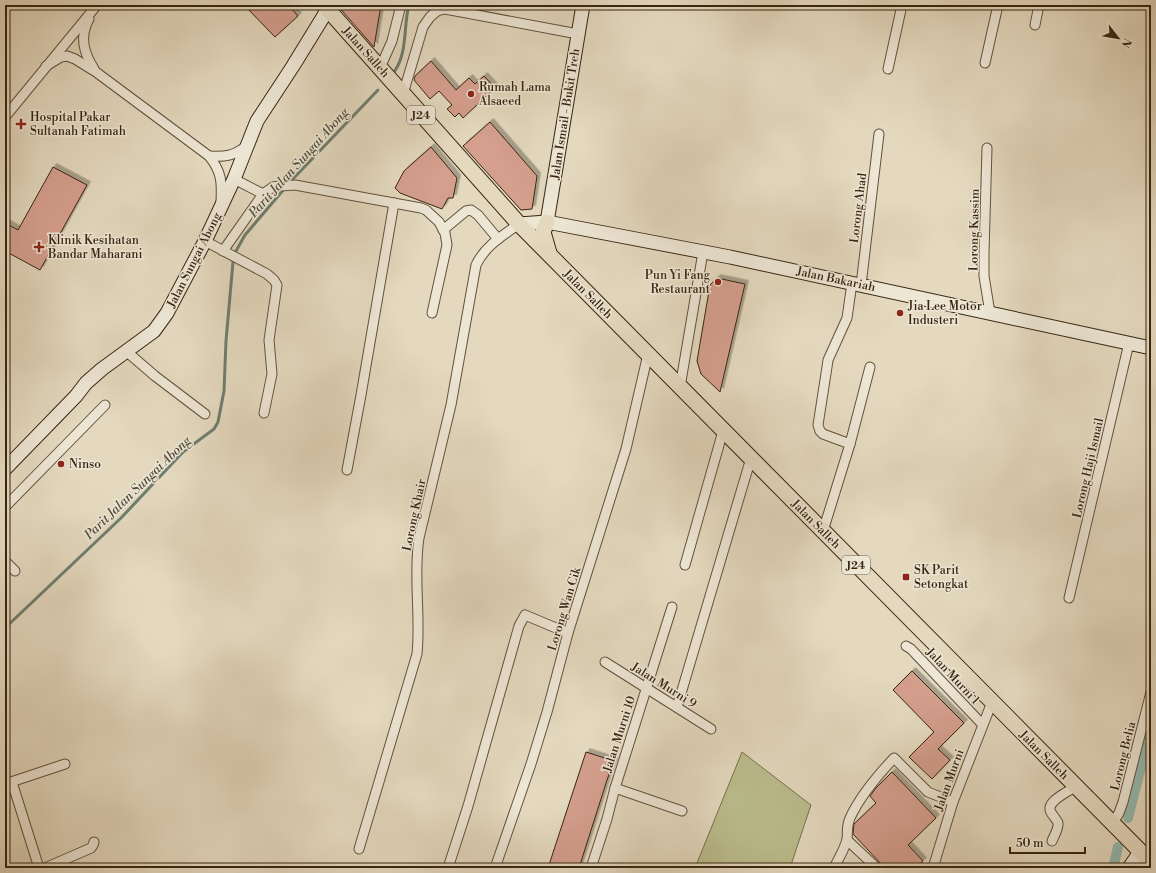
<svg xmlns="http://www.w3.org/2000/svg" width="1156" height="873" font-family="'Libre Bodoni',serif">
  <defs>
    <filter id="shadow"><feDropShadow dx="3.5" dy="-3.5" stdDeviation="0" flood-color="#0004"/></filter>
  </defs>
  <rect width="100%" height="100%" fill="#e4d9bf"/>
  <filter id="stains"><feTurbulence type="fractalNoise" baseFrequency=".005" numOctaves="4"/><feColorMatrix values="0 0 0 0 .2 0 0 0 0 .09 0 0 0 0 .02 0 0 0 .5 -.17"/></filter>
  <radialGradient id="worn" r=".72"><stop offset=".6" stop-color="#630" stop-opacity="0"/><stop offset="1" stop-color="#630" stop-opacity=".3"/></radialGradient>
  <polygon fill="#bbbd8d" stroke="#79714e" points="742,752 811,805 790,868 695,868"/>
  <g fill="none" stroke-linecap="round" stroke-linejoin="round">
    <g stroke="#6f7e70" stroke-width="3">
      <path d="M394 72C408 53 403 27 409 5"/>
      <polyline points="289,183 378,90"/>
      <polyline points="236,251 245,235 285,188"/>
      <polyline points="5,628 121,518 183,452 214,429 218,422 224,391 226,341 233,262"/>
    </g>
    <g stroke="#95bab0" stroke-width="10">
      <polyline points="1128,818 1151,728"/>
      <polyline points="1113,868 1118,847"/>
    </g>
  </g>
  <g fill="#d59f8e" stroke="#372510" filter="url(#shadow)">
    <polygon points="244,5 288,5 298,16 275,37"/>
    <polygon points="337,5 381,5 374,47"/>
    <polygon points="431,61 456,90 469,78 475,84 484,76 495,88 463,118 459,113 455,117 447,109 452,105 439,91 430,99 414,80 415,76"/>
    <polygon points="490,122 537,176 532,209 521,210 463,146"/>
    <polygon points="431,147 457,178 453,198 448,198 442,209 400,193 395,188 404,171"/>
    <polygon points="53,167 87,185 40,270 5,251 5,223 18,230"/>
    <polygon points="717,278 745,284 720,392 701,374 697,361 710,285"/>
    <polygon points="912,671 964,723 938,749 950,760 932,779 909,757 934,732 893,690"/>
    <polygon points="586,752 614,761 607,780 579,868 548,868"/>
    <polygon points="892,772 936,818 908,845 923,861 915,868 885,868 853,834 854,824 876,803 870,796 876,788"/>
  </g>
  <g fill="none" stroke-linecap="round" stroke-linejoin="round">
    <defs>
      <g id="street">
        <path d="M89 19C79 37 84 53 94 69"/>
        <polyline points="1035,25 1039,5"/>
        <polyline points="985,63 998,5"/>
        <path d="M46 66 61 57 67 56 75 59 96 72 209 156C222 172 222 183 221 202"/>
        <polyline points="380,68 392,41 401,5"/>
        <polyline points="888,69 902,5"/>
        <polyline points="403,94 423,27 430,17 437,11 445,9 578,34"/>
        <polyline points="5,117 97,5"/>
        <polyline points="987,148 984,253 984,276 990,313"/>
        <path d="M209 156C226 157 233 156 247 146"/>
        <polyline points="234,179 263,194"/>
        <polyline points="443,230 466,211 471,210 478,215 498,239"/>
        <polyline points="205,241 267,274 274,280 277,285 269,340 272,374 264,413"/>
        <polyline points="223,251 263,194 273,187 280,186 295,185 421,208 426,210 439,222 445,233 447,245 432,313"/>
        <polyline points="861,285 879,134"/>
        <polyline points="126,351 155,376 205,414"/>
        <polyline points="680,387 703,252"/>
        <polyline points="850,444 823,434 820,431 818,425 827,367 828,360 847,318 852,283"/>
        <polyline points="347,470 361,395 394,203"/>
        <polyline points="5,507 105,405"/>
        <polyline points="823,531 850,444 870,367"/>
        <polyline points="5,561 15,571"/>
        <polyline points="685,565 723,431"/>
        <polyline points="1069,598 1129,343"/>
        <polyline points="906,646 911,649 982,724"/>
        <polyline points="605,662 711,729"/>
        <polyline points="677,707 751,458"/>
        <polyline points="12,782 39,868"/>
        <polyline points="5,784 65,764"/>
        <polyline points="615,788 682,811"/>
        <polyline points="1112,824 1119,813 1123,802 1151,692"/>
        <polyline points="847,840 877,868"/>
        <path d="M1052 841C1054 836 1059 828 1058 823 1055 815 1044 811 1054 801 1060 795 1069 791 1076 786"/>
        <path d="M359 849 417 654C421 615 413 576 419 538L451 405 476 265C485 246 502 236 519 224"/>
        <polyline points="45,868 91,848 93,845 94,842"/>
        <polyline points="448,868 468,806 519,626 525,615 568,633"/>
        <polyline points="495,868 531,764 547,712 568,633 626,449 648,354"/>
        <polyline points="591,868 607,819 615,788 672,607"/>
        <path d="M834 868C838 859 845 849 847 839 848 831 846 827 850 818 860 796 878 775 894 758L928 792 953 802"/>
        <polyline points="933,868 953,802 992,702"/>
      </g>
      <g id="secondary">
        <polyline points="547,222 583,5"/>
        <polyline points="519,224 547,222 730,257 1151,348"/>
        <polyline points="5,469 76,396 86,383 102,369 154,331 167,313 205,241 234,179 257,121 293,66 328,9"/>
        <polyline points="1129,868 1140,852"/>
      </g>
      <g id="primary">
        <polyline points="324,5 519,224 1151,862"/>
        <polyline points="547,222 543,232 549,253"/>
      </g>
    </defs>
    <use href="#street" stroke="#62523c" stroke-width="11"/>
    <use href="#secondary" stroke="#372510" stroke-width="15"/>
    <use href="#primary" stroke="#372510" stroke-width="17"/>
    <use href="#street" stroke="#ede6d5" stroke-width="9"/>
    <use href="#secondary" stroke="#ede6d5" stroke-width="13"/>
    <use href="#primary" stroke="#e4d9bf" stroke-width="15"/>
  </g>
  <g fill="#8f2418" stroke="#ede6d5" stroke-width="1.5">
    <circle cx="471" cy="94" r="4"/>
    <path d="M19 118h4v4h4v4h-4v4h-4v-4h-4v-4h4z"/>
    <path d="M37 241h4v4h4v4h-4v4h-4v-4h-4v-4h4z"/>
    <circle cx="718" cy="282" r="4"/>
    <circle cx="900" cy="313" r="4"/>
    <circle cx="61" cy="464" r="4"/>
    <rect x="902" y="573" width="8" height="8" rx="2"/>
  </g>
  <g text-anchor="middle" stroke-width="3" stroke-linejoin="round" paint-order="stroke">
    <g fill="#ede6d5" stroke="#6e5f4b" stroke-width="1">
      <rect x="407" y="106" width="28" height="18" rx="3"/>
      <rect x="842" y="556" width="28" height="18" rx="3"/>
    </g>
    <g font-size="11" font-weight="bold" fill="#372510">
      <text x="421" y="119">J24</text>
      <text x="856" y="569">J24</text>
    </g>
    <g font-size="12" fill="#372510" stroke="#ede6d5">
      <text transform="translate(366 52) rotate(48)" y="4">Jalan Salleh</text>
      <text transform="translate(565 114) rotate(-81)" y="4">Jalan Ismail - Bukit Treh</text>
      <text transform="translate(858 208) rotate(-83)" y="4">Lorong Ahad</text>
      <text transform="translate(974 230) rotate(-89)" y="4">Lorong Kassim</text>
      <text transform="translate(194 260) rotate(-63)" y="4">Jalan Sungai Abong</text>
      <text transform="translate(836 279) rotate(12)" y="4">Jalan Bakariah</text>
      <text transform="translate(588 294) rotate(45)" y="4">Jalan Salleh</text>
      <text transform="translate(1088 468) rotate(-77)" y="4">Lorong Haji Ismail</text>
      <text transform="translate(414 515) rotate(-78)" y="4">Lorong Khair</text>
      <text transform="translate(816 524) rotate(45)" y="4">Jalan Salleh</text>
      <text transform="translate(564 609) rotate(-73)" y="4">Lorong Wan Cik</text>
      <text transform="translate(953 676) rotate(47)" y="4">Jalan Murni 1</text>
      <text transform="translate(664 685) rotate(32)" y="4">Jalan Murni 9</text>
      <text transform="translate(619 734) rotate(-72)" y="4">Jalan Murni 10</text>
      <text transform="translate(1044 755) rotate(45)" y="4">Jalan Salleh</text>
      <text transform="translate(1123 756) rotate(-76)" y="4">Lorong Belia</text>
      <text transform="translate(949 780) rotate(-70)" y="4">Jalan Murni</text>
    </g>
    <g font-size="12" fill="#372510" stroke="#ede6d5" text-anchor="start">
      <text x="479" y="91">Rumah Lama<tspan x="479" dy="14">Alsaeed</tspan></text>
      <text x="30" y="121">Hospital Pakar<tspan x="30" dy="14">Sultanah Fatimah</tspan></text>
      <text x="48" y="244">Klinik Kesihatan<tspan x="48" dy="14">Bandar Maharani</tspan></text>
      <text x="710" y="279" text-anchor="end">Pun Yi Fang<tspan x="710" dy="14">Restaurant</tspan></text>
      <text x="908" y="310">Jia Lee Motor<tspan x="908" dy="14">Industeri</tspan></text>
      <text x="69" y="468">Ninso</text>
      <text x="914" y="574">SK Parit<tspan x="914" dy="14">Setongkat</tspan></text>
    </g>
    <g font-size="13" font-style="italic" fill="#4e4a38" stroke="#ede6d5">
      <text transform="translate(298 162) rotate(-48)" y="5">Parit Jalan Sungai Abong</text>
      <text transform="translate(137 487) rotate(-44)" y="5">Parit Jalan Sungai Abong</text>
    </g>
  </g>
  <rect width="1156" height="873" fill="none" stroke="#e4d9bf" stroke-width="20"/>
  <rect x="6" y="6" width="1144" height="861" fill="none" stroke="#372510" stroke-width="2"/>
  <rect x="10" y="10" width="1136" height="853" fill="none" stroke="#372510"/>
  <g transform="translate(1118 38) rotate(121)" stroke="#ede6d5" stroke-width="3" paint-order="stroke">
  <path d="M0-3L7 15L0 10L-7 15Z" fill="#372510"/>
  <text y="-6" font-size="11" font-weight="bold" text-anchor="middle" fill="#372510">N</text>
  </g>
  <path d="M1010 847v6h75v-6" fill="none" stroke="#372510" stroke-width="2"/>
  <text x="1016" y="847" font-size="12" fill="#372510" stroke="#ede6d5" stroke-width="3" paint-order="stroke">50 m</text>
  <rect width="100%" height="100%" filter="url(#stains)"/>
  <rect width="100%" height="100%" fill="url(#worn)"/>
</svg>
